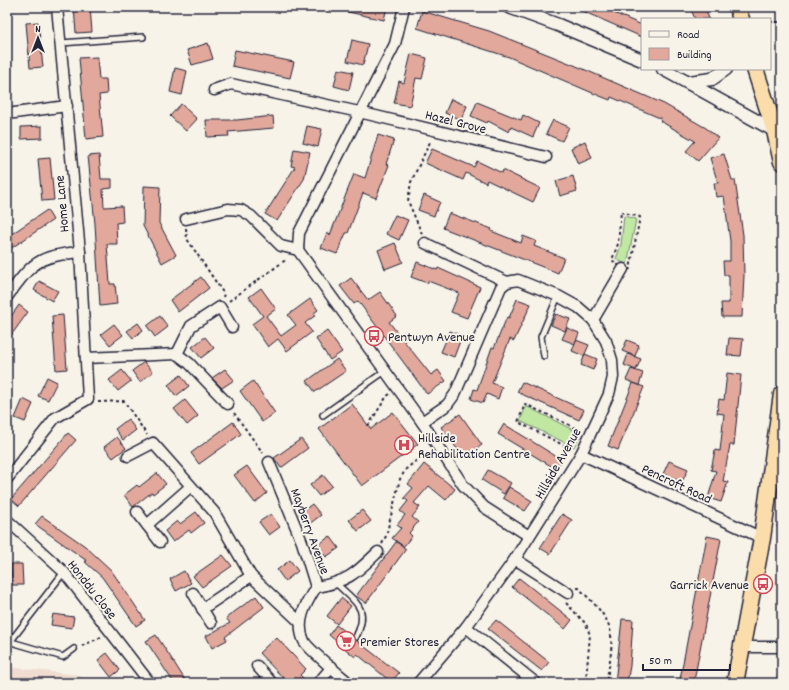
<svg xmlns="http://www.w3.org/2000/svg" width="789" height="690" font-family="Dekko,sans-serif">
  <rect width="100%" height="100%" fill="#f7f3e8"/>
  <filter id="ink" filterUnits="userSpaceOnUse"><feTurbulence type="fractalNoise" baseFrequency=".025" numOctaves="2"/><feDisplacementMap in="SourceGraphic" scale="8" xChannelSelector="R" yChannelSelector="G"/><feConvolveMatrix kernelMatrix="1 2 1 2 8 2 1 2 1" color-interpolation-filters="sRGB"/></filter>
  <g filter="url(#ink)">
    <polygon fill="#f0dcd1" points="7,667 79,675 88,683 7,683"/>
    <g fill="#c0e8a3" stroke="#71856f">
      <polygon points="624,216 636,219 627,265 616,259 621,245"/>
      <polygon points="526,406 581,434 574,447 520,421"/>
    </g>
    <g fill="#e1a89b" stroke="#22223b">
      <polygon points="74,7 90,7 92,32 76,33"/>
      <polygon points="344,7 387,7 384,20 344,11"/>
      <polygon points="573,7 607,7 615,11 614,13 642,25 642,37"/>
      <polygon points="690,7 705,7 709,19 695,19"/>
      <polygon points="422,11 489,31 574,65 664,104 706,128 718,138 698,161 686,151 695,141 660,121 662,119 611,97 610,100 595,94 509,57 417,28"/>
      <polygon points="38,22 43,67 30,68 26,23"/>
      <polygon points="352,40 368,44 363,65 347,61"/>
      <polygon points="208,43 213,59 192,65 187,50"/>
      <polygon points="235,50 294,62 290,78 232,66"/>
      <polygon points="411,54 427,58 422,79 416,78 410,106 394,103 399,81 404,83"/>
      <polygon points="97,57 99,79 106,79 107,94 99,95 103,137 86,139 79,58"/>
      <polygon points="175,68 187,71 182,95 170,92"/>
      <polygon points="338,69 353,72 349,90 334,86"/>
      <polygon points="451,99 467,106 461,120 445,113"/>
      <polygon points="477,102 521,120 523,115 539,123 533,137 511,127 509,132 488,121 487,123 471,116"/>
      <polygon points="181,104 197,119 186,131 170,116"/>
      <polygon points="273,116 274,128 228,132 229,136 207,137 206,120 237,120"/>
      <polygon points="553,120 569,127 562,141 546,134"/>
      <polygon points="42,126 42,138 21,139 21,127"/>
      <polygon points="307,126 322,129 318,147 303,143"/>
      <polygon points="378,135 394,140 386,164 389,165 376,198 363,193 348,233 346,233 337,254 321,248 327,233 330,235 354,174 365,178"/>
      <polygon points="585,141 592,158 578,164 571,148"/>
      <polygon points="294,149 310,152 304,179 277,221 265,214 295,167 291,166"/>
      <polygon points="432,149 474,167 477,161 502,173 503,170 540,188 533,202 487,180 486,183 466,173 463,180 425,163"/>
      <polygon points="724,154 732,180 735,180 743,235 744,275 742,317 722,317 721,303 729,303 729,275 724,275 723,261 730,261 730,241 724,196 716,197 714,183 718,183 710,158"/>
      <polygon points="99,155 101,179 112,179 112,188 103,189 104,207 122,206 123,222 116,223 117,244 107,244 110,284 115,284 117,304 100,306 95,224 88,156"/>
      <polygon points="50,158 54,200 42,201 38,159"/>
      <polygon points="573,176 577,191 560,196 556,181"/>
      <polygon points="144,186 160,187 159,223 176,255 162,263 143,226"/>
      <polygon points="424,195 440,202 434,216 418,210"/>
      <polygon points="47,210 53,220 7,251 7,237"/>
      <polygon points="449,213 492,229 491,231 521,243 523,236 536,241 534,246 564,258 558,273 443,228"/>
      <polygon points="395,215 408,220 399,240 386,234"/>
      <polygon points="395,243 403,262 385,269 378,250"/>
      <polygon points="417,262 437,270 438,268 480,287 467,318 451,312 459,293 428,281 427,283 411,277"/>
      <polygon points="201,277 209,288 178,312 170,300"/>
      <polygon points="351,278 368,300 380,292 397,316 389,322 431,375 438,370 446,381 427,394 358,301 354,304 340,286"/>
      <polygon points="39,281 58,291 52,301 34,290"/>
      <polygon points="261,288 276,309 266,316 281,336 296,325 288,315 310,299 318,310 314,313 316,315 305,323 312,332 287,351 278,339 268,347 252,324 263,316 249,297"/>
      <polygon points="517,299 531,304 514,341 510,339 492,383 502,387 498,399 487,394 483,403 471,399 474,389 477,390 492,347 494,348 507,317 509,318"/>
      <polygon points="19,305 28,312 7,341 7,322"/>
      <polygon points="556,314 570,319 565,331 551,325"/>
      <polygon points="63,315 67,369 56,370 52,316"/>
      <polygon points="160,316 168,327 155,337 147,326"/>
      <polygon points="138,323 143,330 133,338 127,331"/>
      <polygon points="114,324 123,335 110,345 101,334"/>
      <polygon points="567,328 579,333 575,344 562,339"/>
      <polygon points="327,331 342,352 330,360 316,339"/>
      <polygon points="450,331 462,336 454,357 441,352"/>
      <polygon points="205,337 214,348 201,358 192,347"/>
      <polygon points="729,338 743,339 741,356 727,355"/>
      <polygon points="576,340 589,345 584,356 572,351"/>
      <polygon points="627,340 639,345 635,356 622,351"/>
      <polygon points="585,354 597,359 593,370 581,365"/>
      <polygon points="628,354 641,359 636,370 624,365"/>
      <polygon points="337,359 346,371 315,392 307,381"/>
      <polygon points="144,362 153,372 140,382 132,371"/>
      <polygon points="225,369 234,380 222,388 212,378"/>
      <polygon points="631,369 643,373 639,385 626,380"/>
      <polygon points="122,370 131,381 118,391 109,380"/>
      <polygon points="727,373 741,375 734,445 730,445 723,481 728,482 721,502 708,498 716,471 711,470 715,450 720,451 724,414 717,413 719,399 724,400"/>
      <polygon points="181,375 189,386 176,396 168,385"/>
      <polygon points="47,377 57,382 48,400 38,396"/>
      <polygon points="253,381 275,413 262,422 240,391"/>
      <polygon points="522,382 584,410 579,420 517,392"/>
      <polygon points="633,383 644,387 618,450 608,446"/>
      <polygon points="23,399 33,404 25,422 15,418"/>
      <polygon points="185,400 198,416 187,425 174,409"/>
      <polygon points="352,404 371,429 393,412 418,444 362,486 319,429"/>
      <polygon points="460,414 482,445 463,457 441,427"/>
      <polygon points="128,419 136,430 123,440 115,429"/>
      <polygon points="233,422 241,434 199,464 191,453"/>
      <polygon points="504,424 562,460 556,469 498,434"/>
      <polygon points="68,433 76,440 19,506 11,499"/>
      <polygon points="117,437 126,448 113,458 104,447"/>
      <polygon points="301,439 308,448 281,468 274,458"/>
      <polygon points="669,461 688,469 682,482 663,474"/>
      <polygon points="424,464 455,489 446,500 429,486 414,503 420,507 412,517 418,522 409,533 412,536 403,547 406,549 366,603 356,596 396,542 403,546 392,538 401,528 397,525 405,515 400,511 408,501 404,498 413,488 408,484"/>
      <polygon points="247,466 267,493 255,503 234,475"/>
      <polygon points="488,470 511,483 504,494 482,480"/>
      <polygon points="157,473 166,484 153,494 152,492 133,507 124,495 137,485 139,487"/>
      <polygon points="323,475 332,486 319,496 310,485"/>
      <polygon points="509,487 532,501 525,511 503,498"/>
      <polygon points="312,504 321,515 308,525 299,514"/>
      <polygon points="362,510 371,521 358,531 349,520"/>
      <polygon points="196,512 204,523 191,533 189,530 173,542 165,531 177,521 180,524"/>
      <polygon points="271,514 280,527 269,535 259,522"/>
      <polygon points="562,514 572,520 550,554 540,548"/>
      <polygon points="42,516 85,546 111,570 145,620 136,626 102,577 85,562 87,561 35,524"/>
      <polygon points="330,536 339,548 326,557 317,546"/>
      <polygon points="707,536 721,539 694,681 680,679"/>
      <polygon points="223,555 232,566 202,587 193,576"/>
      <polygon points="290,560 298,571 285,581 277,570"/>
      <polygon points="11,564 22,564 23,585 12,585"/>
      <polygon points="184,571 191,583 176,591 170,579"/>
      <polygon points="519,578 572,620 565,629 512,587"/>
      <polygon points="256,596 264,607 225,637 227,640 212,648 206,636 230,623 226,618"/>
      <polygon points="341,598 351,606 337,624 327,616"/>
      <polygon points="53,614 74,617 72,628 51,625"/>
      <polygon points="622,619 633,620 630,666 627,683 615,683"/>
      <polygon points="496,620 549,662 542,671 488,629"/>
      <polygon points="336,625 399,673 391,682 357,654 355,657 329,635"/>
      <polygon points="156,635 175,664 187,683 174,683 146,641"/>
      <polygon points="276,637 306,669 300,675 308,683 288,683 259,653"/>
      <polygon points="107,653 120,670 111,677 98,660"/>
    </g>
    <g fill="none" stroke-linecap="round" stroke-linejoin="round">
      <defs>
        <g id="service">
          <polyline points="61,43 143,37"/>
          <polyline points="544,356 541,337 558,296"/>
          <polyline points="323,415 385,371"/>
          <path d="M337 584C356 603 370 608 356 637"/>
          <polyline points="8,641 63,657 74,649"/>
          <polyline points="7,649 10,642 64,572"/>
        </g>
        <g id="minor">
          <polyline points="214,90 231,84 359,112 546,157"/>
          <polyline points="7,114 67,106"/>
          <polyline points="186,219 228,209 241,210 251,216 281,246 298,250"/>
          <polyline points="425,243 507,282"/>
          <polyline points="298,250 422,422 463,485 484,507 529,536"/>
          <polyline points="298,250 299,233 395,44 404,7"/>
          <path d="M7 297C32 263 37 256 80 252"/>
          <polyline points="593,320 623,269"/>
          <polyline points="177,354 191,326 220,307 232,327"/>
          <polyline points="86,358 177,354 189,363 228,404"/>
          <polyline points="581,454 762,538"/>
          <polyline points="128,456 153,443 214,512 251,576 300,622"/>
          <path d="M269 462 302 542 316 587C306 603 295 622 304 641 307 648 341 676 349 683"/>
          <polyline points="7,479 55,418 88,399 80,252 57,7"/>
          <polyline points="137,512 160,542"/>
          <polyline points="7,520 64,572 150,683"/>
          <polyline points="147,525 190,487"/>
          <polyline points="515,559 568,593"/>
          <path d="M316 587C348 582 356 573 378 552"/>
          <polyline points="193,593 211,623"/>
          <polyline points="202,609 251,576"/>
          <polyline points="466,627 536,683"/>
          <polyline points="742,647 782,647"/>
          <polyline points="257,666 272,683"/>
          <polyline points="318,683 332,667"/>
          <polyline points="418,683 466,627 515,559 581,454 609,394 613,377 612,360 606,341 593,320 578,307 558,296 518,280 507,282 501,287 455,394 447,405 422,422"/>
        </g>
        <g id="tertiary">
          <polyline points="509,7 558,25 642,60"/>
          <polyline points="663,69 777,132"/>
          <polyline points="689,82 712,79 726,69"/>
        </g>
        <g id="trunk">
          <polyline points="737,7 741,19"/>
          <polyline points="755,69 775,131 782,162"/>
          <polyline points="735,683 762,538 782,394"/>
        </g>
      </defs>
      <use href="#service" stroke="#22223b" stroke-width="8"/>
      <use href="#minor" stroke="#22223b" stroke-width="13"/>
      <use href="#tertiary" stroke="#22223b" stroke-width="15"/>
      <use href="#trunk" stroke="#22223b" stroke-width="19"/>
      <g stroke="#22223b" stroke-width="2" stroke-dasharray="3 3" stroke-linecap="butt">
        <polyline points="770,22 782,22"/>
        <polygon points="621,212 640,217 630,269 623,269 612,260 618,244"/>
        <polyline points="186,228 187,239 224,294 223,297"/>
        <polyline points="422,234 408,201 411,182 431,140"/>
        <polyline points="229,301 287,259"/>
        <polyline points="98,402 124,401 147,435"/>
        <polyline points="234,413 263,453"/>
        <polyline points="368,426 387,396 390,394"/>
        <polyline points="571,449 518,422 525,404 582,431"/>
        <polyline points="777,527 782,523"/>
        <polyline points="382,544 386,536 400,479 406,469 428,451"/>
        <path d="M577 588H579C588 598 600 608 607 621 616 639 609 665 606 683"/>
        <polyline points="566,603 586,624 590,635 586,680 592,683"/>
        <polyline points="82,646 101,637"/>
      </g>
      <use href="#service" stroke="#f7f3e8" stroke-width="5"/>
      <use href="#minor" stroke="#f7f3e8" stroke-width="10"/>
      <use href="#tertiary" stroke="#f7f3e8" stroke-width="12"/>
      <use href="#trunk" stroke="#faddab" stroke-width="16"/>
    </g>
  </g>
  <defs>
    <symbol id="bus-ring" viewBox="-11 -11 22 22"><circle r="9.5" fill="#f7f3e8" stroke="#d1495b" stroke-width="1.5"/><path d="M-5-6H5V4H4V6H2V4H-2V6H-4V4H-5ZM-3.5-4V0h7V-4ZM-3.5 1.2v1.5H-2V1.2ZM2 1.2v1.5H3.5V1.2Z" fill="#d1495b"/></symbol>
    <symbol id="hospital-ring" viewBox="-11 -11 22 22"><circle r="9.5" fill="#f7f3e8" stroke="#d1495b" stroke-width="1.5"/><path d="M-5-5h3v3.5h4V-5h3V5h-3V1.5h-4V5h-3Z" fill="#d1495b"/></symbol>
    <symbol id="supermarket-ring" viewBox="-11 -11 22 22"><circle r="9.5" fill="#f7f3e8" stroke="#d1495b" stroke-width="1.5"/><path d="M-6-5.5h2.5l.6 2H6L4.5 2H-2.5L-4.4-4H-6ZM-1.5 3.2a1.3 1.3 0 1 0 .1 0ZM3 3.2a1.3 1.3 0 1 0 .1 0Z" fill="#d1495b"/></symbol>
  </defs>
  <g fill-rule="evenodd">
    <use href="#bus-ring" x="363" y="325" width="22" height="22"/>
    <use href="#hospital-ring" x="393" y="434" width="22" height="22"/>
    <use href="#bus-ring" x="752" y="573" width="22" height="22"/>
    <use href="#supermarket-ring" x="335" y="630" width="22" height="22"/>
  </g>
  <g text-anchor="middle" stroke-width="4" stroke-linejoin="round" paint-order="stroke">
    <g font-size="14" fill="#22223b" stroke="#f7f3e8">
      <text transform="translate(456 121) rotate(14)" y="5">Hazel Grove</text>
      <text transform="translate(61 204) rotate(-95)" y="5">Home Lane</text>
      <text transform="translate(557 463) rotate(-60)" y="5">Hillside Avenue</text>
      <text transform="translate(677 483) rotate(25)" y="5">Pencroft Road</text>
      <text transform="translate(311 531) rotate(70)" y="5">Mayberry Avenue</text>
      <text transform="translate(93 589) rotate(52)" y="5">Honddu Close</text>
    </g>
    <g font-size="14" fill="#22223b" stroke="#f7f3e8" text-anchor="start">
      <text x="388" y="341">Pentwyn Avenue</text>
      <text x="418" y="442">Hillside<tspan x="418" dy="16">Rehabilitation Centre</tspan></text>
      <text x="749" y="589" text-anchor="end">Garrick Avenue</text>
      <text x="360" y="646">Premier Stores</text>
    </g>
  </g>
  <rect width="789" height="690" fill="none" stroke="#f7f3e8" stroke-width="24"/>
  <rect x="12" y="12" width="765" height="666" fill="none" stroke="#22223b" stroke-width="1.5" filter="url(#ink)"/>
  <rect x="641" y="18" width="130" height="52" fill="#f7f3e8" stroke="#a29fa3"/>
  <rect x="649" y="31" width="20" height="6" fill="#f7f3e8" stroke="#a29fa3"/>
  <text x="677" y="38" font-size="12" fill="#22223b">Road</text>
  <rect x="649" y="48" width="20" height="12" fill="#e1a89b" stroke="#a29fa3"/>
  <text x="677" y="58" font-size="12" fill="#22223b">Building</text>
  <g transform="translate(38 38)" stroke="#f7f3e8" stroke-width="3" paint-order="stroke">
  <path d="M0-3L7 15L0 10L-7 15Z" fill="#22223b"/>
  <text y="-6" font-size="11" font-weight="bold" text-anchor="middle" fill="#22223b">N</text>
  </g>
  <path d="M643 664v6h87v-6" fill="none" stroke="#22223b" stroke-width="2"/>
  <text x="649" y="664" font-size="12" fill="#22223b" stroke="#f7f3e8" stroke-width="3" paint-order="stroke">50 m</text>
</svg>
